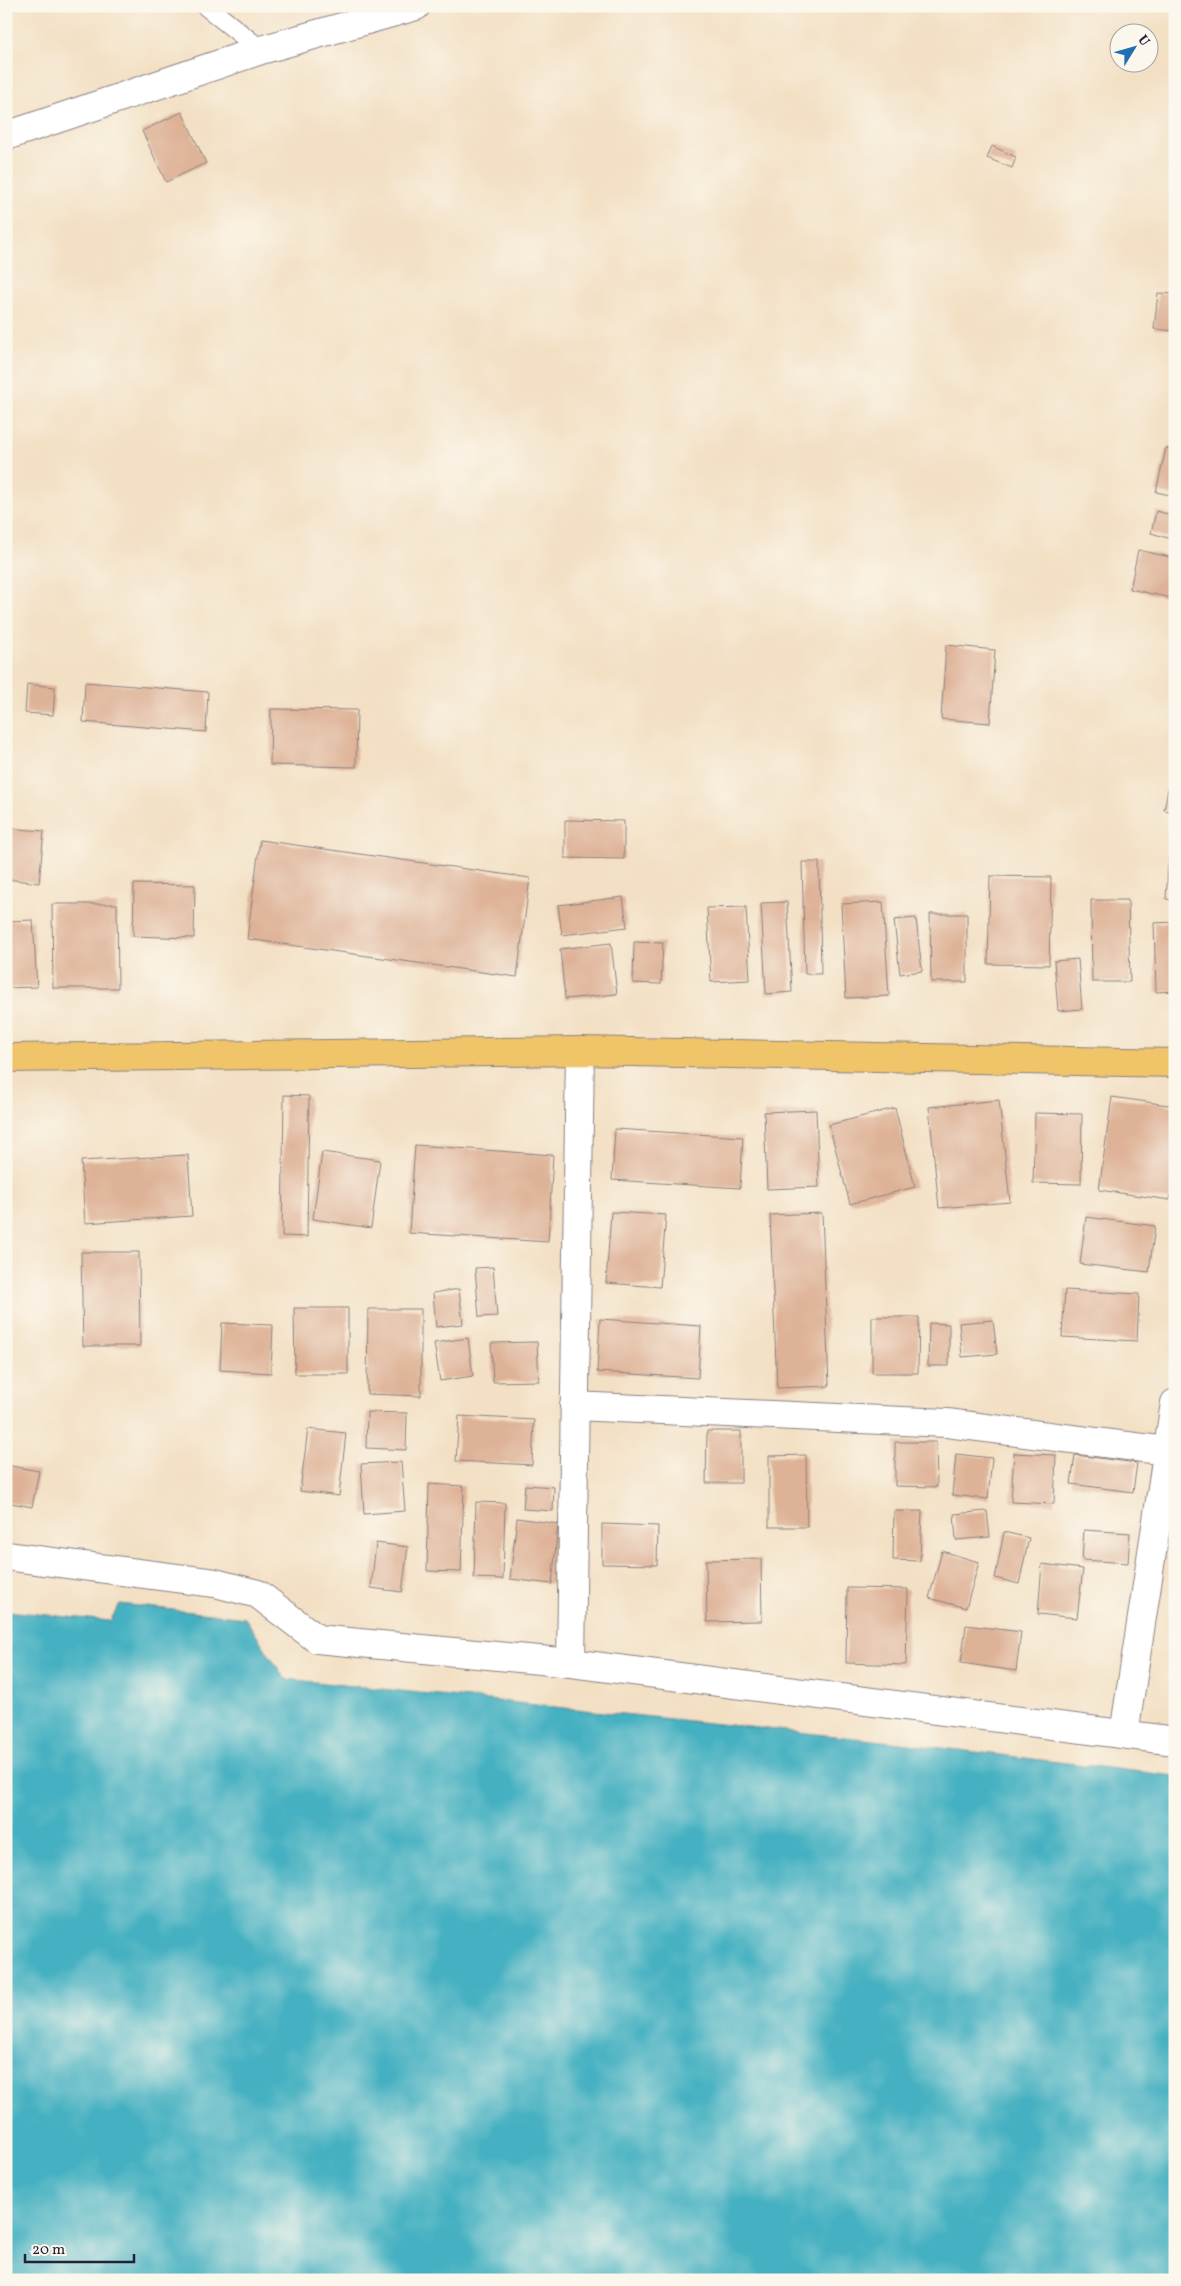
<svg xmlns="http://www.w3.org/2000/svg" width="1181" height="2286" font-family="Vollkorn,serif">
  <rect width="100%" height="100%" fill="#fbf7ec"/>
  <filter id="ink" filterUnits="userSpaceOnUse"><feTurbulence type="fractalNoise" baseFrequency=".02" numOctaves="2"/><feDisplacementMap in="SourceGraphic" scale="10" xChannelSelector="R" yChannelSelector="G"/><feConvolveMatrix kernelMatrix="1 2 1 2 8 2 1 2 1" color-interpolation-filters="sRGB"/></filter>
  <filter id="wash" filterUnits="userSpaceOnUse"><feTurbulence type="fractalNoise" baseFrequency=".0096" numOctaves="4" result="noise"/><feDisplacementMap in="SourceGraphic" scale="20" xChannelSelector="R" yChannelSelector="G"/><feGaussianBlur stdDeviation="1.12" result="paint"/><feColorMatrix in="noise" values="0 0 0 0 0 0 0 0 0 0 0 0 0 0 0 0 0 1.4 0 .05"/><feComposite in="paint" operator="in"/></filter>
  <g filter="url(#wash)">
    <rect width="100%" height="100%" fill="#f3e0c4"/>
    <polygon fill="#44b0c1" stroke="#33697e" points="120,1604 245,1618 285,1679 883,1741 1175,1776 1175,2280 6,2280 6,1611 110,1621"/>
    <g id="blocks">
      <g fill="#deb297">
        <polygon points="182,112 206,163 166,182 142,131"/>
        <polygon points="992,146 1016,157 1012,168 987,158"/>
        <polygon points="1158,293 1175,294 1175,331 1154,329"/>
        <polygon points="1166,448 1175,450 1175,496 1156,492"/>
        <polygon points="1156,511 1175,516 1175,540 1151,533"/>
        <polygon points="1138,550 1175,558 1175,599 1130,589"/>
        <polygon points="946,645 995,650 990,723 941,719"/>
        <polygon points="85,682 208,692 206,732 83,722"/>
        <polygon points="27,684 55,687 53,715 25,713"/>
        <polygon points="271,709 357,710 356,767 270,765"/>
        <polygon points="1174,759 1175,759 1175,812 1164,810"/>
        <polygon points="565,820 624,821 624,859 565,858"/>
        <polygon points="6,828 44,831 39,883 6,879"/>
        <polygon points="260,840 530,878 517,977 247,939"/>
        <polygon points="1169,855 1175,855 1175,900 1166,899"/>
        <polygon points="802,862 819,862 821,974 805,974"/>
        <polygon points="990,876 1051,877 1049,965 988,964"/>
        <polygon points="134,884 195,885 194,938 133,936"/>
        <polygon points="623,897 627,927 562,935 558,905"/>
        <polygon points="1091,900 1128,900 1130,982 1092,982"/>
        <polygon points="787,902 792,992 766,994 761,903"/>
        <polygon points="883,902 889,996 846,998 841,904"/>
        <polygon points="52,904 117,904 118,988 53,988"/>
        <polygon points="746,907 750,980 711,982 707,908"/>
        <polygon points="930,914 967,914 967,982 931,982"/>
        <polygon points="916,918 922,971 900,974 894,920"/>
        <polygon points="33,920 37,987 6,988 6,921"/>
        <polygon points="1175,922 1175,991 1156,992 1154,923"/>
        <polygon points="634,942 663,943 661,984 633,983"/>
        <polygon points="611,943 617,994 565,999 560,949"/>
        <polygon points="1078,959 1082,1009 1058,1011 1054,961"/>
        <polygon points="284,1095 309,1096 307,1237 282,1236"/>
        <polygon points="1112,1097 1175,1106 1175,1169 1170,1200 1099,1190"/>
        <polygon points="999,1100 1010,1202 939,1208 929,1107"/>
        <polygon points="895,1108 915,1187 850,1204 829,1125"/>
        <polygon points="816,1110 819,1187 767,1189 764,1112"/>
        <polygon points="1035,1113 1082,1114 1081,1184 1033,1183"/>
        <polygon points="615,1129 743,1137 740,1188 612,1180"/>
        <polygon points="415,1145 553,1155 548,1242 409,1233"/>
        <polygon points="322,1152 380,1160 371,1228 313,1219"/>
        <polygon points="188,1155 192,1216 85,1223 81,1161"/>
        <polygon points="611,1212 666,1215 660,1287 606,1283"/>
        <polygon points="822,1213 829,1386 777,1388 770,1215"/>
        <polygon points="1086,1217 1155,1226 1149,1272 1080,1264"/>
        <polygon points="81,1252 139,1252 140,1346 83,1346"/>
        <polygon points="493,1267 497,1316 479,1317 475,1268"/>
        <polygon points="459,1289 463,1324 436,1327 433,1293"/>
        <polygon points="1065,1290 1139,1294 1137,1341 1062,1337"/>
        <polygon points="294,1308 348,1308 348,1374 295,1374"/>
        <polygon points="368,1309 421,1309 421,1396 367,1394"/>
        <polygon points="872,1317 919,1317 918,1373 872,1373"/>
        <polygon points="600,1319 701,1326 698,1378 597,1372"/>
        <polygon points="993,1320 997,1354 962,1357 959,1323"/>
        <polygon points="222,1323 273,1325 271,1373 220,1370"/>
        <polygon points="929,1323 949,1324 949,1366 928,1366"/>
        <polygon points="468,1338 473,1376 440,1381 434,1343"/>
        <polygon points="537,1342 539,1381 493,1382 491,1343"/>
        <polygon points="367,1412 407,1413 406,1450 366,1448"/>
        <polygon points="459,1416 534,1420 532,1465 456,1461"/>
        <polygon points="308,1429 346,1433 339,1496 300,1491"/>
        <polygon points="707,1431 741,1431 741,1483 706,1483"/>
        <polygon points="895,1442 936,1442 937,1487 895,1486"/>
        <polygon points="1014,1453 1056,1455 1054,1504 1011,1502"/>
        <polygon points="956,1454 992,1458 988,1499 952,1495"/>
        <polygon points="806,1455 807,1527 769,1527 769,1456"/>
        <polygon points="1075,1455 1137,1463 1133,1492 1071,1484"/>
        <polygon points="401,1462 405,1511 364,1514 361,1464"/>
        <polygon points="6,1465 39,1471 32,1507 6,1502"/>
        <polygon points="429,1484 464,1486 461,1572 427,1571"/>
        <polygon points="525,1485 554,1487 553,1511 523,1509"/>
        <polygon points="476,1502 505,1503 503,1579 474,1578"/>
        <polygon points="894,1511 922,1511 920,1561 893,1560"/>
        <polygon points="987,1511 990,1537 956,1540 954,1514"/>
        <polygon points="517,1518 558,1524 552,1584 510,1579"/>
        <polygon points="602,1524 658,1526 657,1565 602,1564"/>
        <polygon points="1084,1530 1130,1533 1128,1563 1082,1560"/>
        <polygon points="1004,1532 1029,1538 1019,1584 995,1578"/>
        <polygon points="376,1543 408,1547 402,1592 371,1588"/>
        <polygon points="942,1551 979,1562 966,1608 929,1598"/>
        <polygon points="761,1559 762,1621 707,1622 706,1560"/>
        <polygon points="1042,1564 1083,1569 1077,1618 1038,1614"/>
        <polygon points="847,1588 908,1589 906,1665 846,1663"/>
        <polygon points="966,1625 1021,1632 1016,1671 961,1663"/>
        <polygon points="1173,1693 1175,1693 1175,1711 1172,1711"/>
      </g>
    </g>
  </g>
  <g filter="url(#ink)">
    <use href="#blocks" fill-opacity="0" stroke="#8a8180" stroke-width="1"/>
    <g fill="none" stroke-linecap="round" stroke-linejoin="round">
      <defs>
        <polyline id="lane" points="206,6 261,50"/>
        <g id="street">
          <polyline points="6,136 261,50 416,6"/>
          <polyline points="574,1406 947,1423 1175,1452"/>
          <polyline points="6,1556 215,1583 258,1594 317,1639 571,1663 1175,1741"/>
          <polyline points="571,1663 580,1051"/>
          <polyline points="1124,1734 1175,1403"/>
        </g>
        <polyline id="highway" points="6,1058 580,1051 1175,1063"/>
      </defs>
      <use href="#lane" stroke="#8a8180" stroke-width="21"/>
      <use href="#street" stroke="#8a8180" stroke-width="30"/>
      <use href="#highway" stroke="#8a8180" stroke-width="30"/>
      <use href="#lane" stroke="#fff" stroke-width="19"/>
      <use href="#street" stroke="#fff" stroke-width="28"/>
      <use href="#highway" stroke="#f0c469" stroke-width="28"/>
    </g>
  </g>
  <rect width="1181" height="2286" fill="none" stroke="#fbf7ec" stroke-width="25"/>
  <g transform="translate(1134 48) rotate(53)"><circle r="24" fill="#fbf7ec" stroke="#a4a2a5"/>
  <path d="M0-4L9 19L0 12L-9 19Z" fill="#1f6fb2"/>
  <text y="-8" font-size="14" font-weight="bold" text-anchor="middle" fill="#22223b">U</text>
  </g>
  <path d="M25 2254v8h109v-8" fill="none" stroke="#22223b" stroke-width="2.5"/>
  <text x="32" y="2254" font-size="15" fill="#22223b" stroke="#fbf7ec" stroke-width="4" paint-order="stroke">20 m</text>
</svg>
